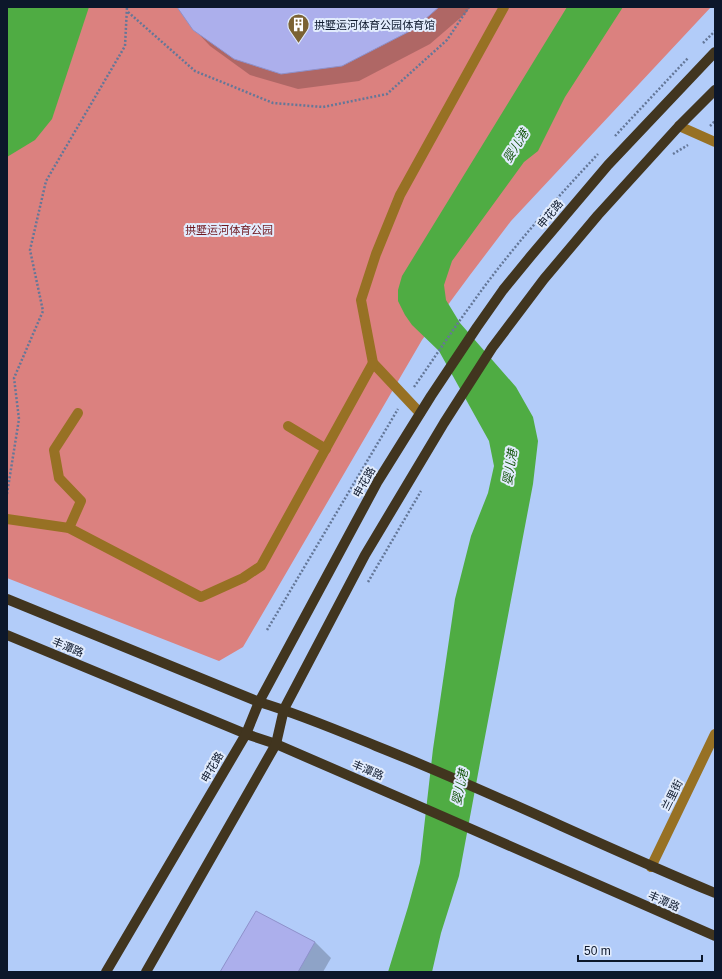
<svg xmlns="http://www.w3.org/2000/svg" width="722" height="979" font-family="Arial,'Noto Sans SC',sans-serif">
  <rect width="100%" height="100%" fill="#b2ccf9"/>
  <polygon fill="#db817f" points="7,7 711,7 511,221 470,275 422,340 243,647 219,661 7,578"/>
  <g fill="#4fac43">
    <polygon points="7,7 89,7 52,119 35,140 7,157"/>
    <polygon points="567,7 623,7 565,97 538,151 524,162 452,261 444,285 446,300 460,323 516,387 533,417 538,441 533,484 480,763 459,876 441,933 432,972 388,972 408,907 420,863 433,749 455,599 471,536 488,493 494,466 489,441 439,351 412,325 405,315 398,301 398,290 402,276"/>
  </g>
  <g fill="#0003">
    <polygon points="178,7 470,7 466,13 430,44 359,81 298,89 250,75 210,46 194,29"/>
    <polygon points="256,912 315,942 331,958 323,972 221,972"/>
  </g>
  <g fill="#acafec" stroke="#8e91cb">
    <polygon points="177,7 439,7 414,29 342,66 281,74 234,59 193,30"/>
    <polygon points="256,911 315,942 298,972 220,972"/>
  </g>
  <g fill="none" stroke-linecap="round" stroke-linejoin="round">
    <g stroke="#647798" stroke-width="2.5" stroke-dasharray="2 2" stroke-linecap="butt">
      <polyline points="128,12 195,71 273,103 323,107 387,94 447,40 469,7"/>
      <polyline points="703,43 715,31"/>
      <polyline points="710,126 715,121"/>
      <polyline points="615,136 688,58"/>
      <polyline points="673,154 688,145"/>
      <path d="M414 387C433 360 451 332 471 305 509 251 553 202 598 154"/>
      <polyline points="7,494 19,419 14,378 43,311 30,250 46,181 125,46 127,7"/>
      <polyline points="368,582 421,491"/>
      <polyline points="267,630 398,409"/>
    </g>
    <g stroke="#977124" stroke-width="10">
      <polyline points="679,126 715,142"/>
      <polyline points="420,413 373,363 361,300 376,254 400,195 504,7"/>
      <polyline points="288,426 326,449"/>
      <polyline points="7,519 69,528 201,597 243,578 261,566 373,363"/>
      <polyline points="69,528 81,501 59,478 54,450 78,413"/>
      <polyline points="651,867 715,734"/>
    </g>
    <g stroke="#41351f" stroke-width="10">
      <path d="M7 599 259 702C299 714 337 730 376 746 490 791 601 846 715 893"/>
      <polyline points="7,635 246,734 276,744 412,803 715,936"/>
      <polyline points="106,972 246,734 259,702 378,481 431,396 477,327 503,290 530,257 608,165 715,52"/>
      <polyline points="146,972 276,744 284,709 365,555 444,423 492,348 544,279 598,215 679,126 715,90"/>
    </g>
  </g>
  <defs>
    <symbol id="building-pin" viewBox="-11 -11 22 30"><path d="M0 17L-7.5 6A9.5 9.5 0 1 1 7.5 6Z" fill="#7b6233" stroke="#e2ecfd"/><path d="M-4-6H4V6H1V3H-1V6H-4ZM-2.5-4.3h1.7v1.8h-1.7ZM.8-4.3h1.7v1.8H.8ZM-2.5-1h1.7V.8h-1.7ZM.8-1h1.7V.8H.8Z" fill="#fff"/></symbol>
  </defs>
  <g fill-rule="evenodd">
    <use href="#building-pin" x="286" y="12" width="25" height="34"/>
  </g>
  <g text-anchor="middle" stroke-width="4" stroke-linejoin="round" paint-order="stroke">
    <g font-size="11" fill="#0c172b" stroke="#e2ecfd" text-anchor="start">
      <text x="314" y="29">拱墅运河体育公园体育馆</text>
    </g>
    <g font-size="11" fill="#0c172b" stroke="#e2ecfd">
      <text transform="translate(550 214) rotate(-50)" y="4">申花路</text>
      <text transform="translate(364 482) rotate(-61)" y="4">申花路</text>
      <text transform="translate(68 647) rotate(22)" y="4">丰潭路</text>
      <text transform="translate(212 767) rotate(-60)" y="4">申花路</text>
      <text transform="translate(368 770) rotate(23)" y="4">丰潭路</text>
      <text transform="translate(672 795) rotate(-64)" y="4">兰里街</text>
      <text transform="translate(664 901) rotate(24)" y="4">丰潭路</text>
    </g>
    <g font-size="11" fill="#6f1920" stroke="#e2ecfd">
      <text x="229" y="234">拱墅运河体育公园</text>
    </g>
    <g font-size="12" font-style="italic" fill="#16550d" stroke="#e2ecfd">
      <text transform="translate(516 146) rotate(-58)" y="4">婴儿港</text>
      <text transform="translate(510 467) rotate(-81)" y="4">婴儿港</text>
      <text transform="translate(460 787) rotate(-78)" y="4">婴儿港</text>
    </g>
  </g>
  <rect width="722" height="979" fill="none" stroke="#0c172b" stroke-width="16"/>
  <path d="M578 955v6h124v-6" fill="none" stroke="#0c172b" stroke-width="2"/>
  <text x="584" y="955" font-size="12" fill="#0c172b" stroke="#e2ecfd" stroke-width="3" paint-order="stroke">50 m</text>
</svg>
